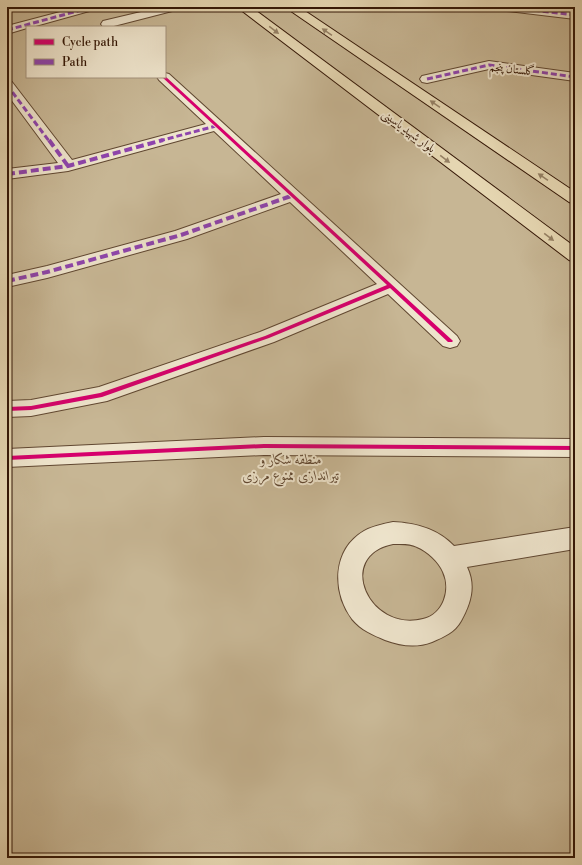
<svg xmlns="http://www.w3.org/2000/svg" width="582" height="865" font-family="'Libre Bodoni',Amiri,serif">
  <rect width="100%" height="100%" fill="#e5d6b1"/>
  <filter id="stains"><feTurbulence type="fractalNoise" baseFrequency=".005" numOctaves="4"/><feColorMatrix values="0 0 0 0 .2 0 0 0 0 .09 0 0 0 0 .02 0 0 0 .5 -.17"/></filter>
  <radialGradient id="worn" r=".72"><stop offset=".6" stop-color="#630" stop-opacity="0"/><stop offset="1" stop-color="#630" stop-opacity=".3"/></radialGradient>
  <path fill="#c7b694" stroke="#7e664d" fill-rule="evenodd" d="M7 7H575V858H7ZM27 27H165V77H27Z"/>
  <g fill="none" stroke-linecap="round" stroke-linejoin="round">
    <defs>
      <g id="minor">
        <polygon points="79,7 95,8 93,10 32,27 27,27 27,28 7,34 7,26"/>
        <polygon points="162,7 182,7 180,9 110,27 103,27 101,24 103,21"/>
        <polygon points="501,7 537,7 575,11 575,19 507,11 503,9"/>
        <polygon points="489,61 575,73 575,81 489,69 427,83 422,82 420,79 422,76"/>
        <polygon points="165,73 169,74 457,336 460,341 457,346 450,348 443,346 388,294 274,342 107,401 31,416 7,417 7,401 31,400 99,387 260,332 377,284 290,202 187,239 47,278 7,287 7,275 47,266 175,231 281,194 214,131 68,171 7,179 7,169 58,163 7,94 7,81 12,82 72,160 206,124 159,80 157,77 165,77"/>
        <polygon points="264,437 575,439 575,457 264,455 7,467 7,449"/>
        <path d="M393 522C416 523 438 529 454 546L575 527V549L467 567C476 586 471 603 461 621 455 632 444 637 432 642 416 648 401 646 385 640 373 635 361 630 352 619 332 592 332 550 364 531 373 526 383 524 393 522ZM393 544C401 544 410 543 417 547 427 551 439 562 443 572 451 589 444 614 423 619 369 633 334 556 393 544Z"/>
      </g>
      <g id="primary">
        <polygon points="237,7 251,7 575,247 575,262 569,260"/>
        <polygon points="285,7 299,7 575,192 575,204 569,202"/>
      </g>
    </defs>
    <use href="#minor" stroke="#604731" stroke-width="2"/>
    <use href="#primary" stroke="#341706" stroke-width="2"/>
    <use href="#minor" fill="#eee4cc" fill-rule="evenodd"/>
    <use href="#primary" fill="#e5d6b1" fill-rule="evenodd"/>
    <g stroke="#8e44ad" stroke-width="3" stroke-dasharray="6 3" stroke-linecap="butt">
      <polyline points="507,7 575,15"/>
      <polyline points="7,30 89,8"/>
      <polyline points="427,79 489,65 575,77"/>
      <polyline points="7,85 49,141"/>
      <polyline points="159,141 216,126"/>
    </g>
    <g stroke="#8e44ad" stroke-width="4" stroke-dasharray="8 4" stroke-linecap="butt">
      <polyline points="49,140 68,166"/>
      <polyline points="7,174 68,166 163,140"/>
      <polyline points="7,281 47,272 181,235 291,196"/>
    </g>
    <defs>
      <g id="cycleway">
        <polygon points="165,76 452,340 453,341 452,342 448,342 390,288 269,338 102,397 31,410 7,411 7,407 31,406 100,393 265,336 387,285 162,77 165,77"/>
        <polygon points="264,444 575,446 575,450 264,448 7,460 7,456"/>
      </g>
    </defs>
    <use href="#cycleway" stroke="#eee4cc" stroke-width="2"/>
    <use href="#cycleway" fill="#d6006c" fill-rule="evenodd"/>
  </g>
  <defs><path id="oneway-solid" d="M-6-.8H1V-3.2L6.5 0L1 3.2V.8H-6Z"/></defs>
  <g fill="#958064">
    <use href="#oneway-solid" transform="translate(274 30) rotate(37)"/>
    <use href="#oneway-solid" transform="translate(327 32) rotate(-146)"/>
    <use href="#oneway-solid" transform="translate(435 104) rotate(-146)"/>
    <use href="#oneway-solid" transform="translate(445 159) rotate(37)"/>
    <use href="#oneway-solid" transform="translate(543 177) rotate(-146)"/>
    <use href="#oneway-solid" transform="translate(549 237) rotate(37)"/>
  </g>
  <g text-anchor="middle" stroke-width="4" stroke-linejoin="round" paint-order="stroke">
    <g font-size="12" fill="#341706" stroke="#eee4cc">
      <text transform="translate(512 69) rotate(6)" y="4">گلستان پنجم</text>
      <text transform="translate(409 131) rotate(37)" y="4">بلوار شهید یاسینی</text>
    </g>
    <g font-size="14" font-style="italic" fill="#604731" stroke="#eee4cc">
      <text x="291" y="464">منطقه شکار و<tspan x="291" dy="16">تیراندازی ممنوع مرزی</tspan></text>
    </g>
  </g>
  <rect width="582" height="865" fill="none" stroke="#e5d6b1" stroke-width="24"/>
  <rect x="8" y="8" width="566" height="849" fill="none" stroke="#341706" stroke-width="2"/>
  <rect x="12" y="12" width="558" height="841" fill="none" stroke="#341706"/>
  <rect x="26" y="26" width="140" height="52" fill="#eee4cc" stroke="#a4927d"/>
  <rect x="34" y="39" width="20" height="6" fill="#d6006c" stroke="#a4927d"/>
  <text x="62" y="46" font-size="12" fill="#341706">Cycle path</text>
  <rect x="34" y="59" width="20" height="6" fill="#8e44ad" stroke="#a4927d"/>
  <text x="62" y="66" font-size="12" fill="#341706">Path</text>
  <rect width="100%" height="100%" filter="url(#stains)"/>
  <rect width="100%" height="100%" fill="url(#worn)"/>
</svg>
